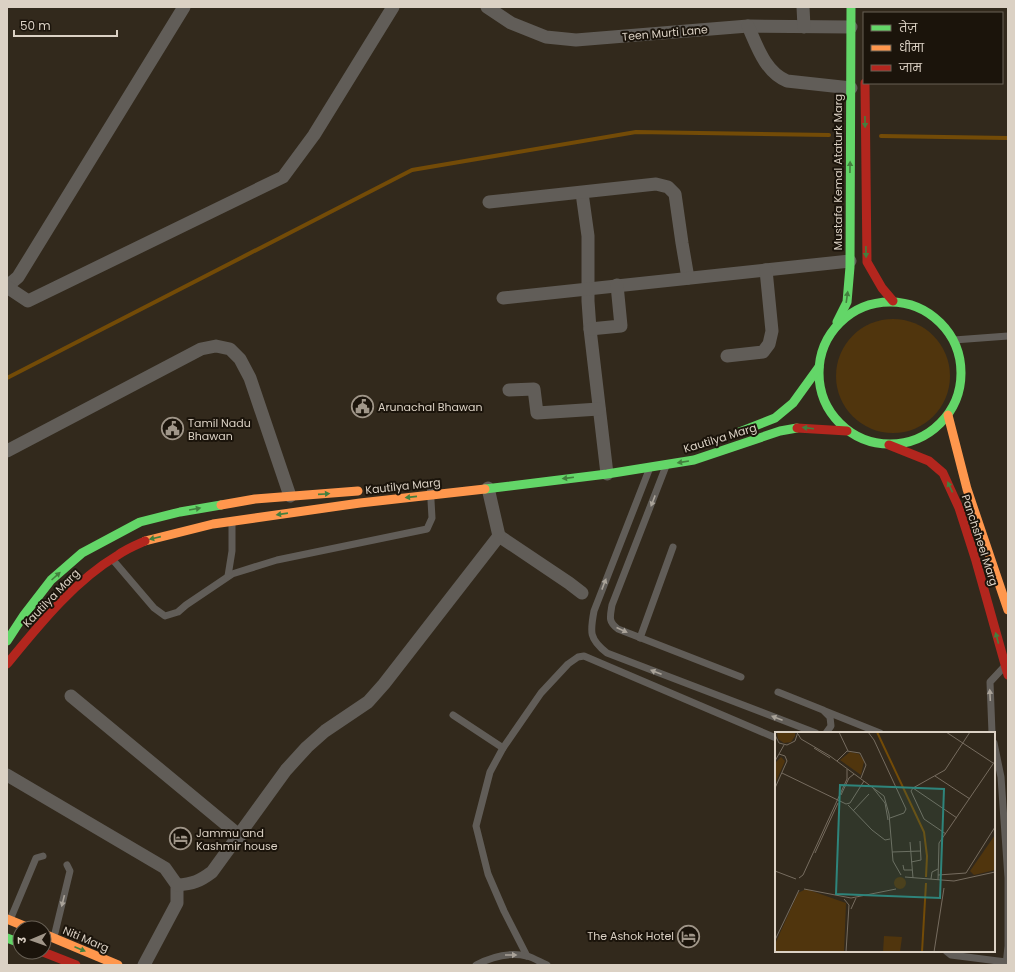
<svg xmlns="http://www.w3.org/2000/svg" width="1015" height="972" font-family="Poppins,'Noto Sans Devanagari',sans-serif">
  <rect width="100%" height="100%" fill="#32291c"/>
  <circle fill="#50350d" cx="893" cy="376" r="57"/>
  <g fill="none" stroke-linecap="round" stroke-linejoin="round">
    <g stroke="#734b07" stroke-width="4">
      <polyline points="881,136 1008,138"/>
      <polyline points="7,378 412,170 636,132 829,135"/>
    </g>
    <g stroke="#615d58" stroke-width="7">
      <polyline points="954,340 1008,336"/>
      <path d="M666 466 612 605C610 617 608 622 618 629L741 677"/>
      <path d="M649 470 594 611C590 632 589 639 607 653L816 733"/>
      <polyline points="113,560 154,608 165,616 178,612 186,605 232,574 277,560 427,529 432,518 430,483"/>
      <polyline points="228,576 232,551 232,521"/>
      <polyline points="640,638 673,547"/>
      <polyline points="778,692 823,710 830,717 831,726 826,733"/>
      <polyline points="825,711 880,733"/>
      <polyline points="453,715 503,748"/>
      <polyline points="992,733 990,682 1004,667"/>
      <polyline points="994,743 1001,777 1008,878 1008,946 1006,965"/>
      <polyline points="10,920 36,858 43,856"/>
      <polyline points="54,937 70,871 67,865"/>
      <polyline points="946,951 951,955 1006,962"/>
      <polyline points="527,956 504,911 488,874 476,826 490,772 503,748 541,693 568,664 578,657 584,656 776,738"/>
      <path d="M476 965C491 957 509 952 527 956 534 958 540 962 547 965"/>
    </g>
    <g stroke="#615d58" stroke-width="13">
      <polyline points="487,7 511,23 546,37 576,40 748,26 851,27"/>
      <polyline points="803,7 804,27"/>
      <path d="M748 26C757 46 765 72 787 81L851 88"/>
      <polyline points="582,193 588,236 588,301 590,329 607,474"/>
      <polyline points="489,202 656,184 668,187 675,194 682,243 688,278"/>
      <polyline points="7,283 11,283 18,277 184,7"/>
      <polyline points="7,287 28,301 283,177 314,135 393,7"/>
      <polyline points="503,298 850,261"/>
      <polyline points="590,329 621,326 617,285"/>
      <polyline points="727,356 763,352 769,344 772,331 766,270"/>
      <polyline points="509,390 534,389 537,413 599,409"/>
      <polyline points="7,451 201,349 216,346 230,349 240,359 250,378 290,496"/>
      <polyline points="499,536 569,583 582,593"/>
      <polyline points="71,696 240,836"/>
      <polyline points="7,775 165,868 177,885 177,903 144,965"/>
      <path d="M177 885C193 884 200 881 212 872L286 770 307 747 325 731 368 702 384 684 499 536 488 488"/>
    </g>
    <g stroke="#63d668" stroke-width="9">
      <circle cx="890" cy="373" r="71"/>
      <polyline points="837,322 847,302 850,267 851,7"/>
      <polyline points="737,433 775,418 793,403 819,367"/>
      <polyline points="485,489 607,474 694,460 780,431 797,428"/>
      <polyline points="7,641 24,615 51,580 82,553 140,522 180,512 221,505"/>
      <polyline points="7,938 20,943"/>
    </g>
    <g stroke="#ff974d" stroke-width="9">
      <polyline points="948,415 967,489 1008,610"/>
      <polyline points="221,505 255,499 358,491"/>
      <polyline points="145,541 213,524 360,503 485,489"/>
      <polyline points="7,919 29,928"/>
      <polyline points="44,934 118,965"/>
    </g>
    <g stroke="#b3261e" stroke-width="9">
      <polyline points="865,83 867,262 882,288 893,301"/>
      <polyline points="797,428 847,431"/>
      <polyline points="889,445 929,461 943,473 959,508 976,561 1008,675"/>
      <path d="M7 664C39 625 74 581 118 555 126 549 136 545 145 541"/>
      <polyline points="43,952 76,965"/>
    </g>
  </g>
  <defs><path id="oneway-solid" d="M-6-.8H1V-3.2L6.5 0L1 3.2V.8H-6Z"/></defs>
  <g fill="#437f3e">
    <use href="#oneway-solid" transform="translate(865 122) rotate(89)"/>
    <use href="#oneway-solid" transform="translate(850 167) rotate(-89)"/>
    <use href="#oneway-solid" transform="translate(866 252) rotate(89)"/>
    <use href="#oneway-solid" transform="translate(847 297) rotate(-82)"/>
    <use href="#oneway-solid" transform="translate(808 428) rotate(-173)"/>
    <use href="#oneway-solid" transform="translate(683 462) rotate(171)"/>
    <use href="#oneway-solid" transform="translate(568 478) rotate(173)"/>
    <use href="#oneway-solid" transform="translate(950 487) rotate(-115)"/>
    <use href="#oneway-solid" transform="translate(324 494) rotate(-4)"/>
    <use href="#oneway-solid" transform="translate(411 497) rotate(174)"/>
    <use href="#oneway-solid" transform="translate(195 509) rotate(-10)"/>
    <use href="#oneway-solid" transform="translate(282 514) rotate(172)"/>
    <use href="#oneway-solid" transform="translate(155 538) rotate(167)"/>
    <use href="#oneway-solid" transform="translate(56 576) rotate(-42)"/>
    <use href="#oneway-solid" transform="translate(997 638) rotate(-105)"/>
    <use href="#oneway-solid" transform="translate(80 949) rotate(23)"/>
  </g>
  <g fill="#aaa399">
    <use href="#oneway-solid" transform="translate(653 501) rotate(111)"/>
    <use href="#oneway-solid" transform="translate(604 584) rotate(-69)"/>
    <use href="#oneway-solid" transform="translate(622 630) rotate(25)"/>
    <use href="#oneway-solid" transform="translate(656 672) rotate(-159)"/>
    <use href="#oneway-solid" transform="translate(990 695) rotate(-93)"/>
    <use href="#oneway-solid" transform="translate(777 718) rotate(-159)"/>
    <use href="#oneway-solid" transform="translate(63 901) rotate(104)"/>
    <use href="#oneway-solid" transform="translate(511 955)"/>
  </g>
  <defs>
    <symbol id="civic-ring" viewBox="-11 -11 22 22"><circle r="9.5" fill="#1b140b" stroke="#a09689" stroke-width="1.5"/><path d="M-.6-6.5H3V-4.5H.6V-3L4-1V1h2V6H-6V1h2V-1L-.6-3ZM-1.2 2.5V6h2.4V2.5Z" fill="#a09689"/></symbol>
    <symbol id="hotel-ring" viewBox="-11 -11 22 22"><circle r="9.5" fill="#1b140b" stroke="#a09689" stroke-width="1.5"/><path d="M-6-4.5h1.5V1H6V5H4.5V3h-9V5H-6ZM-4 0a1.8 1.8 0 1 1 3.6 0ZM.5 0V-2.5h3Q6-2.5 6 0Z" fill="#a09689"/></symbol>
  </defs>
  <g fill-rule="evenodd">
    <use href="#civic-ring" x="350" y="394" width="25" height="25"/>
    <use href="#civic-ring" x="160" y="416" width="25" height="25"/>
    <use href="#hotel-ring" x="168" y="826" width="25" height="25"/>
    <use href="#hotel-ring" x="676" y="924" width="25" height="25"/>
  </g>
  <g text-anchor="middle" stroke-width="4" stroke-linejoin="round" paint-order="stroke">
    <g font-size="11" fill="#dbd1c4" stroke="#1b140b">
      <text transform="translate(665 33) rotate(-5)" y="4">Teen Murti Lane</text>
      <text transform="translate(838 172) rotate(-90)" y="4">Mustafa Kemal Ataturk Marg</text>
      <text transform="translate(720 438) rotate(-17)" y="4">Kautilya Marg</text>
      <text transform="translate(403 486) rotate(-6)" y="4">Kautilya Marg</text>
      <text transform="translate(980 540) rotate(72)" y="4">Panchsheel Marg</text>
      <text transform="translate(51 598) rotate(-46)" y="4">Kautilya Marg</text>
      <text transform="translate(86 939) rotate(23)" y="4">Niti Marg</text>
    </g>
    <g font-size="11" fill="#dbd1c4" stroke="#1b140b" text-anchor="start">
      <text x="378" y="411">Arunachal Bhawan</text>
      <text x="188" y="427">Tamil Nadu<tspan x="188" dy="13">Bhawan</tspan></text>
      <text x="196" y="837">Jammu and<tspan x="196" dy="13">Kashmir house</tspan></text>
      <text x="674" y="940" text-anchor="end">The Ashok Hotel</text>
    </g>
  </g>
  <g transform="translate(775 732)">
    <rect width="220" height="220" fill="#32291c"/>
    <path d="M2 0H20V4L16 10 9 11 3 7ZM75 20 84 22 89 29 86 43 65 28ZM6 25 10 29 0 52V31ZM220 103V138L199 143 195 139ZM119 151a6 6 0 1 1 12 0a6 6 0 1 1-12 0ZM31 157 71 171 69 220H0V212L23 161ZM109 204 127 205 125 220H108Z" fill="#50350d"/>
    <path fill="none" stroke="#734b07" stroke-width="2" d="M102 0 149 100 152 124 151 145M147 220 151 151"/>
    <path fill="none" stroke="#766c5f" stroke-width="1" d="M64 0 73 19M93 0 99 8 131 77 129 81 115 86M171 0 218 31M23 2 26 7 55 24 109 64 114 82 118 129 126 143M0 3 4 11 12 13 20 9 23 0M39 16 55 26M0 29 9 13M62 29 72 19 85 21 91 33 86 46M7 41 71 72 75 71 89 49M160 44 195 67M0 56 12 29 10 24 4 22M98 56 110 71 113 88M138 56 136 59 149 87 171 102M66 63 74 46 79 42M73 73 97 98 110 108 115 107M78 79 94 62M182 86 138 56 170 38 195 0M135 110 138 146M117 120 146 119M40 121 63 71M136 130 146 128 145 109M128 133 129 138H137M0 139 21 147M191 141 220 95M163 143 191 141M130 145 179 149 220 140M24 146 28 143 72 47V37M156 147 157 140 163 137M163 148 164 111 220 29M29 157 76 166 121 157M69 167 74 173 71 220M76 177 81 166M0 208 24 158M159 220 169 156"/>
    <path fill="#2e847b" fill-opacity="0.15" stroke="#2e847b" stroke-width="2" d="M65 53 169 57 165 166 61 162Z"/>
    <rect width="220" height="220" fill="none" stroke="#dbd1c4" stroke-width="2"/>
  </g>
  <rect width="1015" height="972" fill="none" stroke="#dbd1c4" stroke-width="16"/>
  <rect x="863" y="12" width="140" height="72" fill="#1b140b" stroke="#686055"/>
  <rect x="871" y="25" width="20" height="6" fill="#63d668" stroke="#686055"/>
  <text x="899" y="32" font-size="12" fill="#dbd1c4">तेज़</text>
  <rect x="871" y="45" width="20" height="6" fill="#ff974d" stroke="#686055"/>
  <text x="899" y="52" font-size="12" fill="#dbd1c4">धीमा</text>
  <rect x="871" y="65" width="20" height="6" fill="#b3261e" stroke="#686055"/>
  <text x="899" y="72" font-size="12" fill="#dbd1c4">जाम</text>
  <g transform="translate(32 940) rotate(268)"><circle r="19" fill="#1b140b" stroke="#686055"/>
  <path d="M0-3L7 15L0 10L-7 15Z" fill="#a09689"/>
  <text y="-6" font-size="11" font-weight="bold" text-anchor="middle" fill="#dbd1c4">उ</text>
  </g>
  <path d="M14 30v6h103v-6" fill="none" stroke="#dbd1c4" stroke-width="2"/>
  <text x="20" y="30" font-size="12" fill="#dbd1c4" stroke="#1b140b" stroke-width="3" paint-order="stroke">50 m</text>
</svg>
